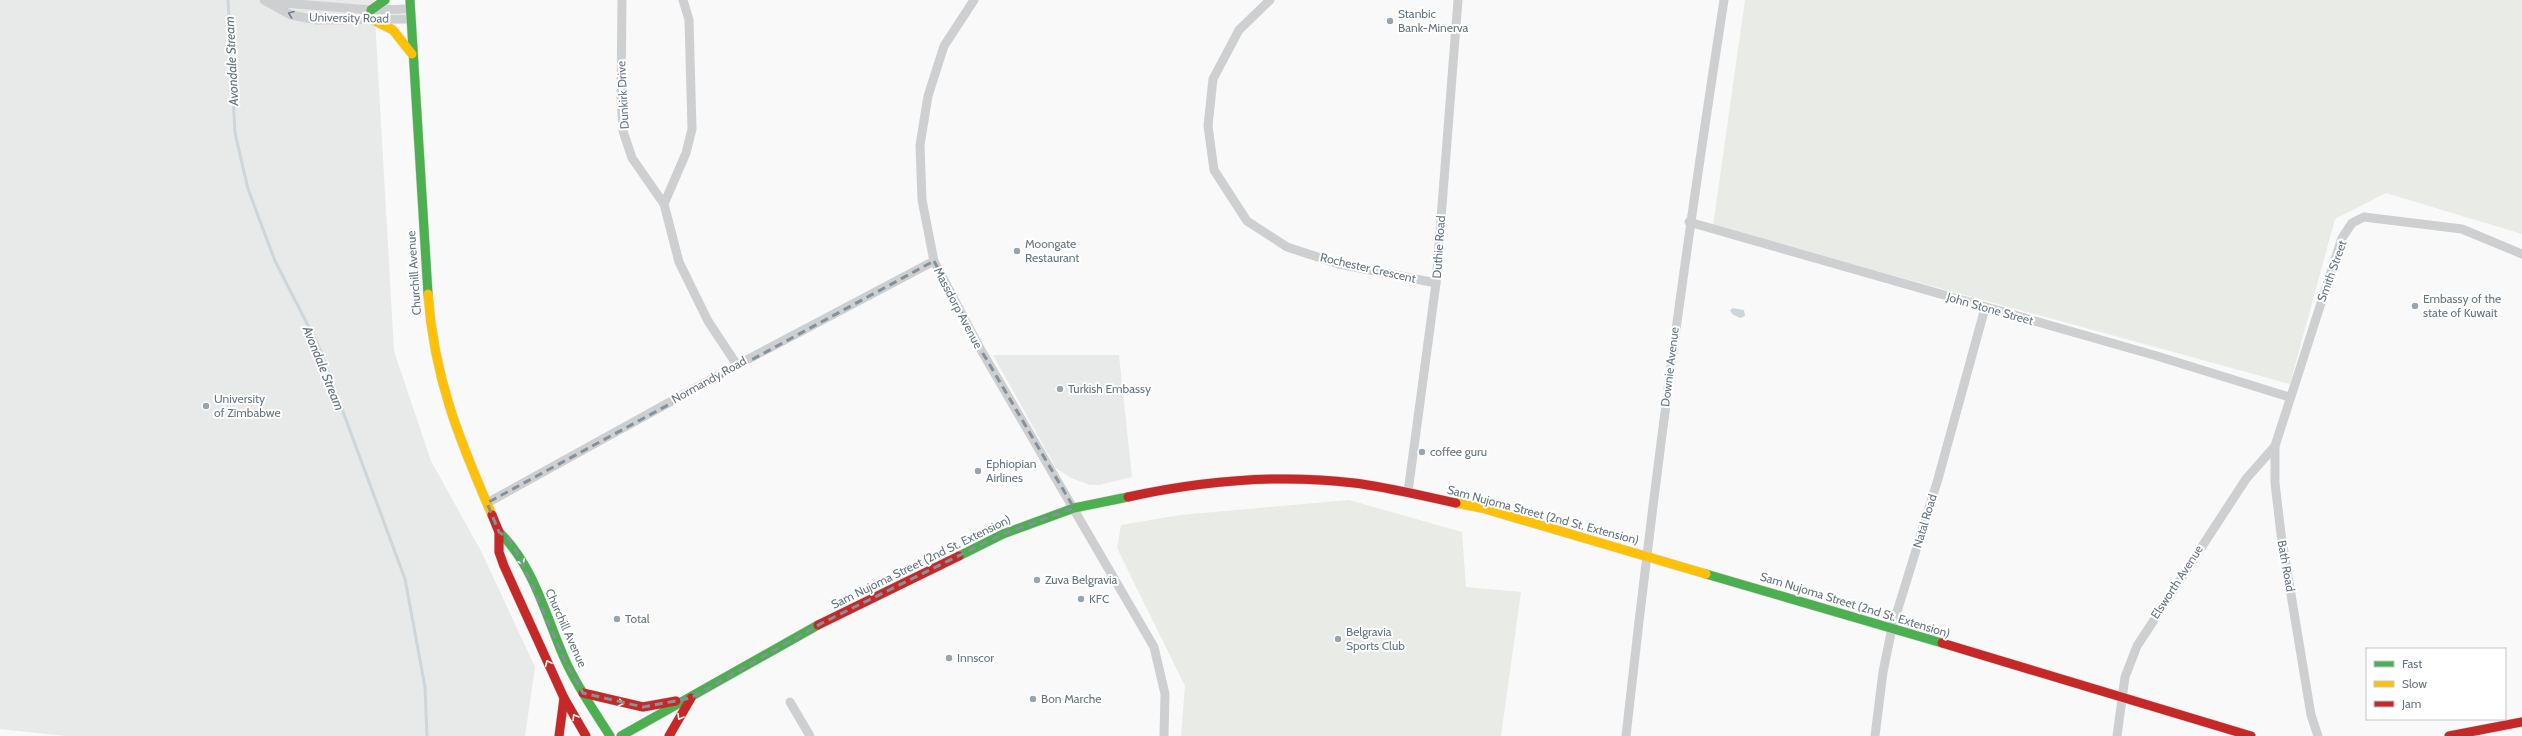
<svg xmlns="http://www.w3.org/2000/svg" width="2522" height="736" font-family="Cabin,sans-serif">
  <rect width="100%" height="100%" fill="#f9f9f9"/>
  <g fill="#e8e9e9">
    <polygon points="0,0 374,0 394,351 431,461 481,551 535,667 525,736 65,736 0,729"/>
    <polygon points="993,355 1119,355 1132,477 1099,485 1090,485 1071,478 1056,468"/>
  </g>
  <g fill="#e8ebe6">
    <polygon points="1745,0 2522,0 2522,234 2386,193 2335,219 2290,384 1713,226"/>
    <polygon points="1349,500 1462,532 1466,587 1521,592 1501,736 1181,736 1185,686 1117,548 1121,525 1180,515"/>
  </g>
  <polygon fill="#ced6d9" points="1733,308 1744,310 1745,316 1740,318 1732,314 1730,310"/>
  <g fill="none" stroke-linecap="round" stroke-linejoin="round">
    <polyline stroke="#ced6d9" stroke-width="3" points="228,0 235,133 248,189 275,261 319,347 405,579 425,687 427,736"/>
    <defs>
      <g id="fast">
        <polyline points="410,0 428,294"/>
        <polyline points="371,10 385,0"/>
        <path d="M499 532C535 567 546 618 566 662 578 688 595 712 610 736"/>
        <polyline points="959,556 1003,534 1074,508 1128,497"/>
        <polyline points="1706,574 1942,643"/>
        <polyline points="621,736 818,625"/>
      </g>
      <g id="slow">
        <polyline points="371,19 393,30 412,54"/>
        <path d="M428 294C434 378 459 439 492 515"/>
        <polyline points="1456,503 1482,508 1706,574"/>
      </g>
      <g id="jam">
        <path d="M1128 497C1201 481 1280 474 1354 483 1388 487 1422 496 1456 503"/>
        <polyline points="492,515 499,532 499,552 504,566 564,698 586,736"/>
        <polyline points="818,625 959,556"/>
        <polyline points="1942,643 2251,736"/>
        <polyline points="583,693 643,707 676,701"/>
        <polyline points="559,736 564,698"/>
        <polyline points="669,736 691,698"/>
        <polyline points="2449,736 2522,722"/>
      </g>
    </defs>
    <use href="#fast" stroke="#d5d6d7" stroke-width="10"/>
    <use href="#slow" stroke="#d5d6d7" stroke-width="10"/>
    <use href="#jam" stroke="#d5d6d7" stroke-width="10"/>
    <g stroke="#cecfd0" stroke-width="9">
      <polyline points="264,0 291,15 317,20 410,19"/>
      <polyline points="622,0 621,97 623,131 632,158 664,204 679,262 708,321 737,365"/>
      <polyline points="974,0 944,46 928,96 920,145 922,200 934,261 981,350 1154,647 1165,694 1164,736"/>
      <polyline points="1270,0 1239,30 1213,79 1208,126 1214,170 1247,221 1287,247 1339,264 1436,283"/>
      <polyline points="271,2 371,10 410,9"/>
      <polyline points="664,204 686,153 692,129 689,20 683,0"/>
      <polyline points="1689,222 2157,356 2289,397"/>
      <polyline points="1408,492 1436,283 1458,0"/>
      <polyline points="487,503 737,365 934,261"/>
      <polyline points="790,702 810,736"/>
      <path d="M1626 736C1653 490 1686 245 1724 0"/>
      <polyline points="1875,736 1883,672 1892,628 1938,479 1985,308"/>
      <polyline points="2117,736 2125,677 2137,646 2246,479 2275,446"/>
      <polyline points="2318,736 2311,715 2281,534 2275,483 2275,446 2342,238 2352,223 2364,217 2462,229 2522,254"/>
    </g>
    <use href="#fast" stroke="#4caf50" stroke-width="9"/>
    <use href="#slow" stroke="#ffc107" stroke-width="9"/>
    <use href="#jam" stroke="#c62828" stroke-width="9"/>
  </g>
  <defs><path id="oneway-chevron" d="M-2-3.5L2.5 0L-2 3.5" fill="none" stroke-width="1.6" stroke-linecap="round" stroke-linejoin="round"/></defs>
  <use stroke="#707f8b" href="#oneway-chevron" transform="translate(291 14) rotate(-159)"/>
  <g stroke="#f6fbf6">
    <use href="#oneway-chevron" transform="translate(522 562) rotate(64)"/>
    <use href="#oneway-chevron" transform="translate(548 663) rotate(-115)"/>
    <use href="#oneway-chevron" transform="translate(621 703) rotate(13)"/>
    <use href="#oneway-chevron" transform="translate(575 717) rotate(-121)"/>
    <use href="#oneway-chevron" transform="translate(680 717) rotate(120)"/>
  </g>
  <path fill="none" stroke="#84929c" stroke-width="3" stroke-dasharray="8 5" stroke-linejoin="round" d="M934 261 981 350 1074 508 1003 534 822 623 691 698 643 707 583 693 566 663 520 558 509 539 499 532 487 503Z"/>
  <g fill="#99a4ac" stroke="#fff" stroke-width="1.5">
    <circle cx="1390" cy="21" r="4"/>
    <circle cx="1017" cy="251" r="4"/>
    <circle cx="2415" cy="306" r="4"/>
    <circle cx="1060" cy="389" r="4"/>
    <circle cx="206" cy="406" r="4"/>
    <circle cx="1422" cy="452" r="4"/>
    <circle cx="978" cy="471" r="4"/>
    <circle cx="1037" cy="580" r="4"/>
    <circle cx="1081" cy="599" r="4"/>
    <circle cx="617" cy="619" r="4"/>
    <circle cx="1338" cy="639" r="4"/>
    <circle cx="949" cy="658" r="4"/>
    <circle cx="1033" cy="699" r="4"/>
  </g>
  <g text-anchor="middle" stroke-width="4" stroke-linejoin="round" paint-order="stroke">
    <g font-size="12" fill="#657683" stroke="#fff" text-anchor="start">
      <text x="1398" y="18">Stanbic<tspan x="1398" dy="14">Bank-Minerva</tspan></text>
      <text x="1025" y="248">Moongate<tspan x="1025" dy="14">Restaurant</tspan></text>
      <text x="2423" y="303">Embassy of the<tspan x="2423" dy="14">state of Kuwait</tspan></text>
      <text x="1068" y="393">Turkish Embassy</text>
      <text x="214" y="403">University<tspan x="214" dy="14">of Zimbabwe</tspan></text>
      <text x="1430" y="456">coffee guru</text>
      <text x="986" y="468">Ephiopian<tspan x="986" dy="14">Airlines</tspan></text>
      <text x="1045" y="584">Zuva Belgravia</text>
      <text x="1089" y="603">KFC</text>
      <text x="625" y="623">Total</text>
      <text x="1346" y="636">Belgravia<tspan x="1346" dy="14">Sports Club</tspan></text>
      <text x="957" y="662">Innscor</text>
      <text x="1041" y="703">Bon Marche</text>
    </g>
    <g font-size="12" fill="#657683" stroke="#fff">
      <text transform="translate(349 18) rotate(1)" y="4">University Road</text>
      <text transform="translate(623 95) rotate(-93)" y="4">Dunkirk Drive</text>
      <text transform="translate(1439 247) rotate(-86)" y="4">Duthie Road</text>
      <text transform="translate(1368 268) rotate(13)" y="4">Rochester Crescent</text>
      <text transform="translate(2332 271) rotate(-70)" y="4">Smith Street</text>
      <text transform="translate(414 273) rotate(-94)" y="4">Churchill Avenue</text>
      <text transform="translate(958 308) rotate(62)" y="4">Massdorp Avenue</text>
      <text transform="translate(1990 309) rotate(16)" y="4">John Stone Street</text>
      <text transform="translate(1670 367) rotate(-83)" y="4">Downie Avenue</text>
      <text transform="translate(709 380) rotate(-29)" y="4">Normandy Road</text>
      <text transform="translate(1543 515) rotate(15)" y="4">Sam Nujoma Street (2nd St. Extension)</text>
      <text transform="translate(1925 521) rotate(-73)" y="4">Natal Road</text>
      <text transform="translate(921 562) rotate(-26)" y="4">Sam Nujoma Street (2nd St. Extension)</text>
      <text transform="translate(2286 566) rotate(80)" y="4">Bath Road</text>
      <text transform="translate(2177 582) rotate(-57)" y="4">Elsworth Avenue</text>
      <text transform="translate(1855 605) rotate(17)" y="4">Sam Nujoma Street (2nd St. Extension)</text>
      <text transform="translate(566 628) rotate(66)" y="4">Churchill Avenue</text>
    </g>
    <g font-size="13" font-style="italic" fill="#60757c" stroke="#fff">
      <text transform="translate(231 61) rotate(-93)" y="5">Avondale Stream</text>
      <text transform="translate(324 368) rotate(68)" y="5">Avondale Stream</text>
    </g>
  </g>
  <rect x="2366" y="648" width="140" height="72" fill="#ffffff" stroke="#c1c8cd"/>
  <rect x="2374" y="661" width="20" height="6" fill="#4caf50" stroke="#c1c8cd"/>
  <text x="2402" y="668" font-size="12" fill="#657683">Fast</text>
  <rect x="2374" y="681" width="20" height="6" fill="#ffc107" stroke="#c1c8cd"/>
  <text x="2402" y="688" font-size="12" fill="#657683">Slow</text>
  <rect x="2374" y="701" width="20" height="6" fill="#c62828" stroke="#c1c8cd"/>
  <text x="2402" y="708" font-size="12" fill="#657683">Jam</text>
</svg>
